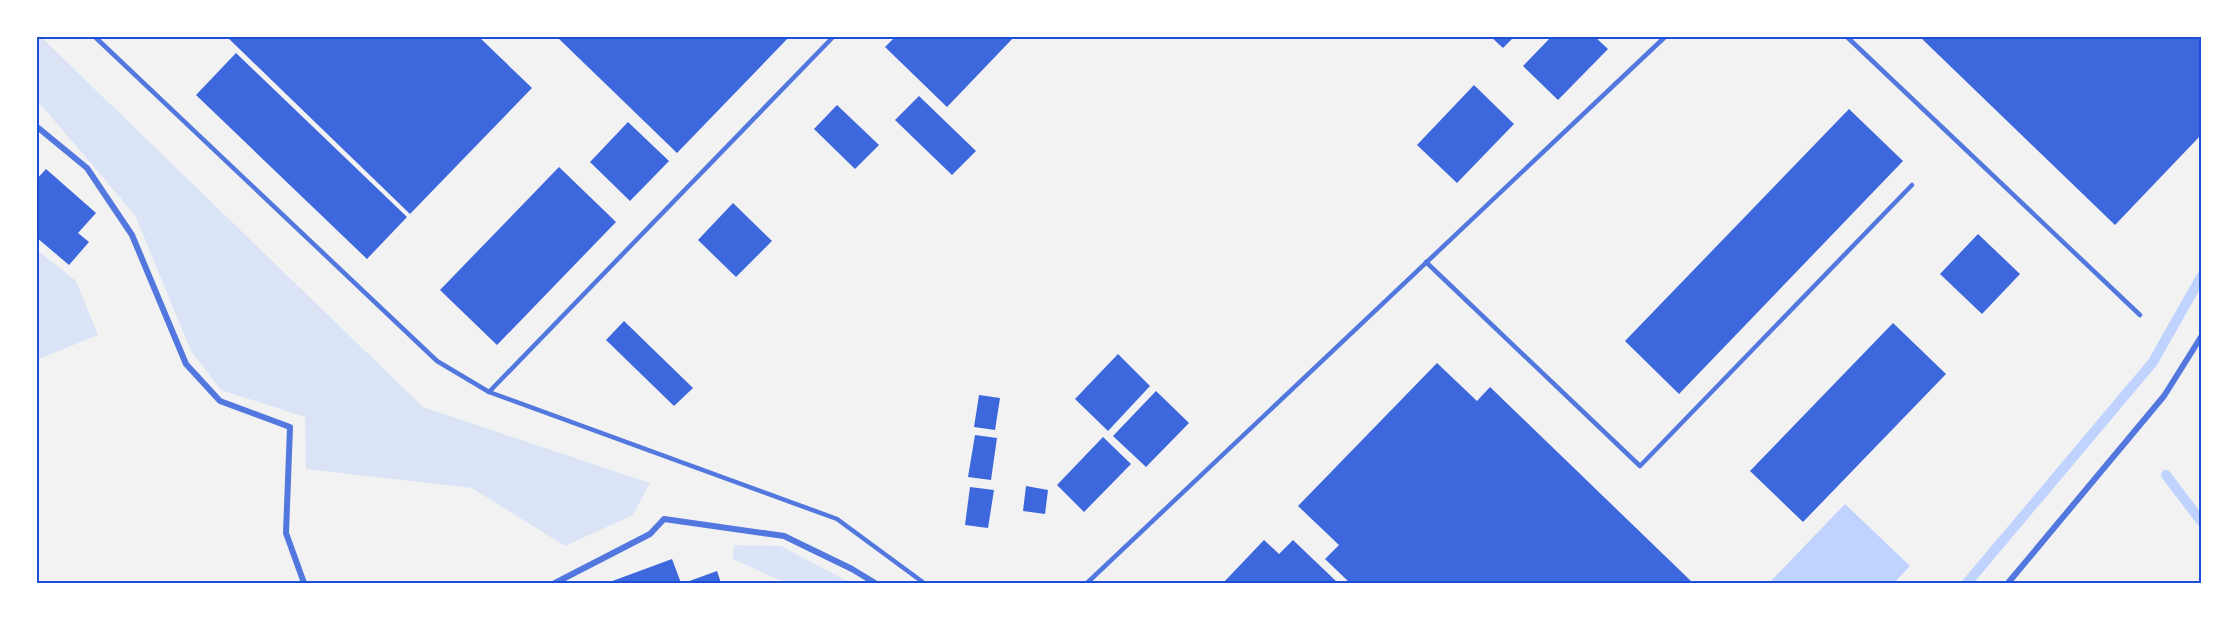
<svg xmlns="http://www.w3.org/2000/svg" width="2237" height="619" font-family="Arial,sans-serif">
  <rect width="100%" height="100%" fill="#f2f2f2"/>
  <g fill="#dbe4f7">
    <polygon points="36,36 40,36 423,407 650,483 633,515 565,546 472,488 306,469 305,417 221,390 191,351 135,215 41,105 36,103"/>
    <polygon points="36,249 76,281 98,335 36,360"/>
    <polygon points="734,545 781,546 851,583 786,583 733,559"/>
  </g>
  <polygon fill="#bfd3fe" points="1845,504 1910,566 1894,583 1769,583"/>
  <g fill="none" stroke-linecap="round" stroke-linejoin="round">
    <g stroke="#bfd3fe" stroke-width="10">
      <polyline points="2166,475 2201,521"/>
      <polyline points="1967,583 2153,362 2201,277"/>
    </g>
  </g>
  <g fill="#3d67dc">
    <polygon points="226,36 478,36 532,88 410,214"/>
    <polygon points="556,36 790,36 677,153"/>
    <polygon points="896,36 1015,36 947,107 885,47"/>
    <polygon points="1490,36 1515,36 1503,48"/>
    <polygon points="1552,36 1594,36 1608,49 1558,100 1523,66"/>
    <polygon points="1919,36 2201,36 2201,135 2115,225"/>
    <polygon points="236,53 407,217 367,259 196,95"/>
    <polygon points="1474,85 1514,124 1457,183 1417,145"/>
    <polygon points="919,96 976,151 952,175 895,120"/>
    <polygon points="837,105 879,145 855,169 814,129"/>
    <polygon points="1849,109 1903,161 1679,394 1625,341"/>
    <polygon points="628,122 669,161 630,201 590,162"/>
    <polygon points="559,167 616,222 497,345 440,290"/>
    <polygon points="46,169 96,213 78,233 89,242 69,265 36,237 36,180"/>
    <polygon points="733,203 772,241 736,277 698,240"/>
    <polygon points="1978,234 2020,274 1982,314 1940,274"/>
    <polygon points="624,321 693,388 674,406 606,340"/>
    <polygon points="1893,323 1946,374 1803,522 1750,471"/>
    <polygon points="1118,354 1150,386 1108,431 1075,399"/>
    <polygon points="1437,363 1477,401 1490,387 1693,583 1350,583 1325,559 1339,545 1298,506"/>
    <polygon points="1156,391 1189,423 1146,467 1113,436"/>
    <polygon points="979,395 1000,398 995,430 974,427"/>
    <polygon points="975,435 997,438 991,480 968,477"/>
    <polygon points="1103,437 1131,464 1084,512 1057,485"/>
    <polygon points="1026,486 1048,490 1045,514 1023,511"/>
    <polygon points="970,487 994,490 988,528 965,525"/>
    <polygon points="1264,540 1279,554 1293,540 1338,583 1223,583"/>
    <polygon points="672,559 681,583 607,583"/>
    <polygon points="717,571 721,583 684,583"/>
  </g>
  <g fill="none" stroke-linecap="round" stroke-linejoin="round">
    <g stroke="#5277de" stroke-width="4.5">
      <polyline points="94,36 437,361 489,392 837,519 924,583"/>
      <polyline points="1846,36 2140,315"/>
      <polyline points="1426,262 1640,466 1912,185"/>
      <polyline points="489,392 834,36"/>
      <polyline points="1087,583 1666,36"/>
    </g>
    <g stroke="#5277de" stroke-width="6">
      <polyline points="36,126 87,168 132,235 186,364 220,401 290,427 286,533 304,583"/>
      <polyline points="555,583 650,534 664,519 784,536 852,569 875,583"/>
      <polyline points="2008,583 2164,396 2201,337"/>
    </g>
  </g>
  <rect width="2237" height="619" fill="none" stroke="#ffffff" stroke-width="75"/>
  <rect x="38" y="38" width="2162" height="544" fill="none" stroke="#1d4ed8" stroke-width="2"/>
</svg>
